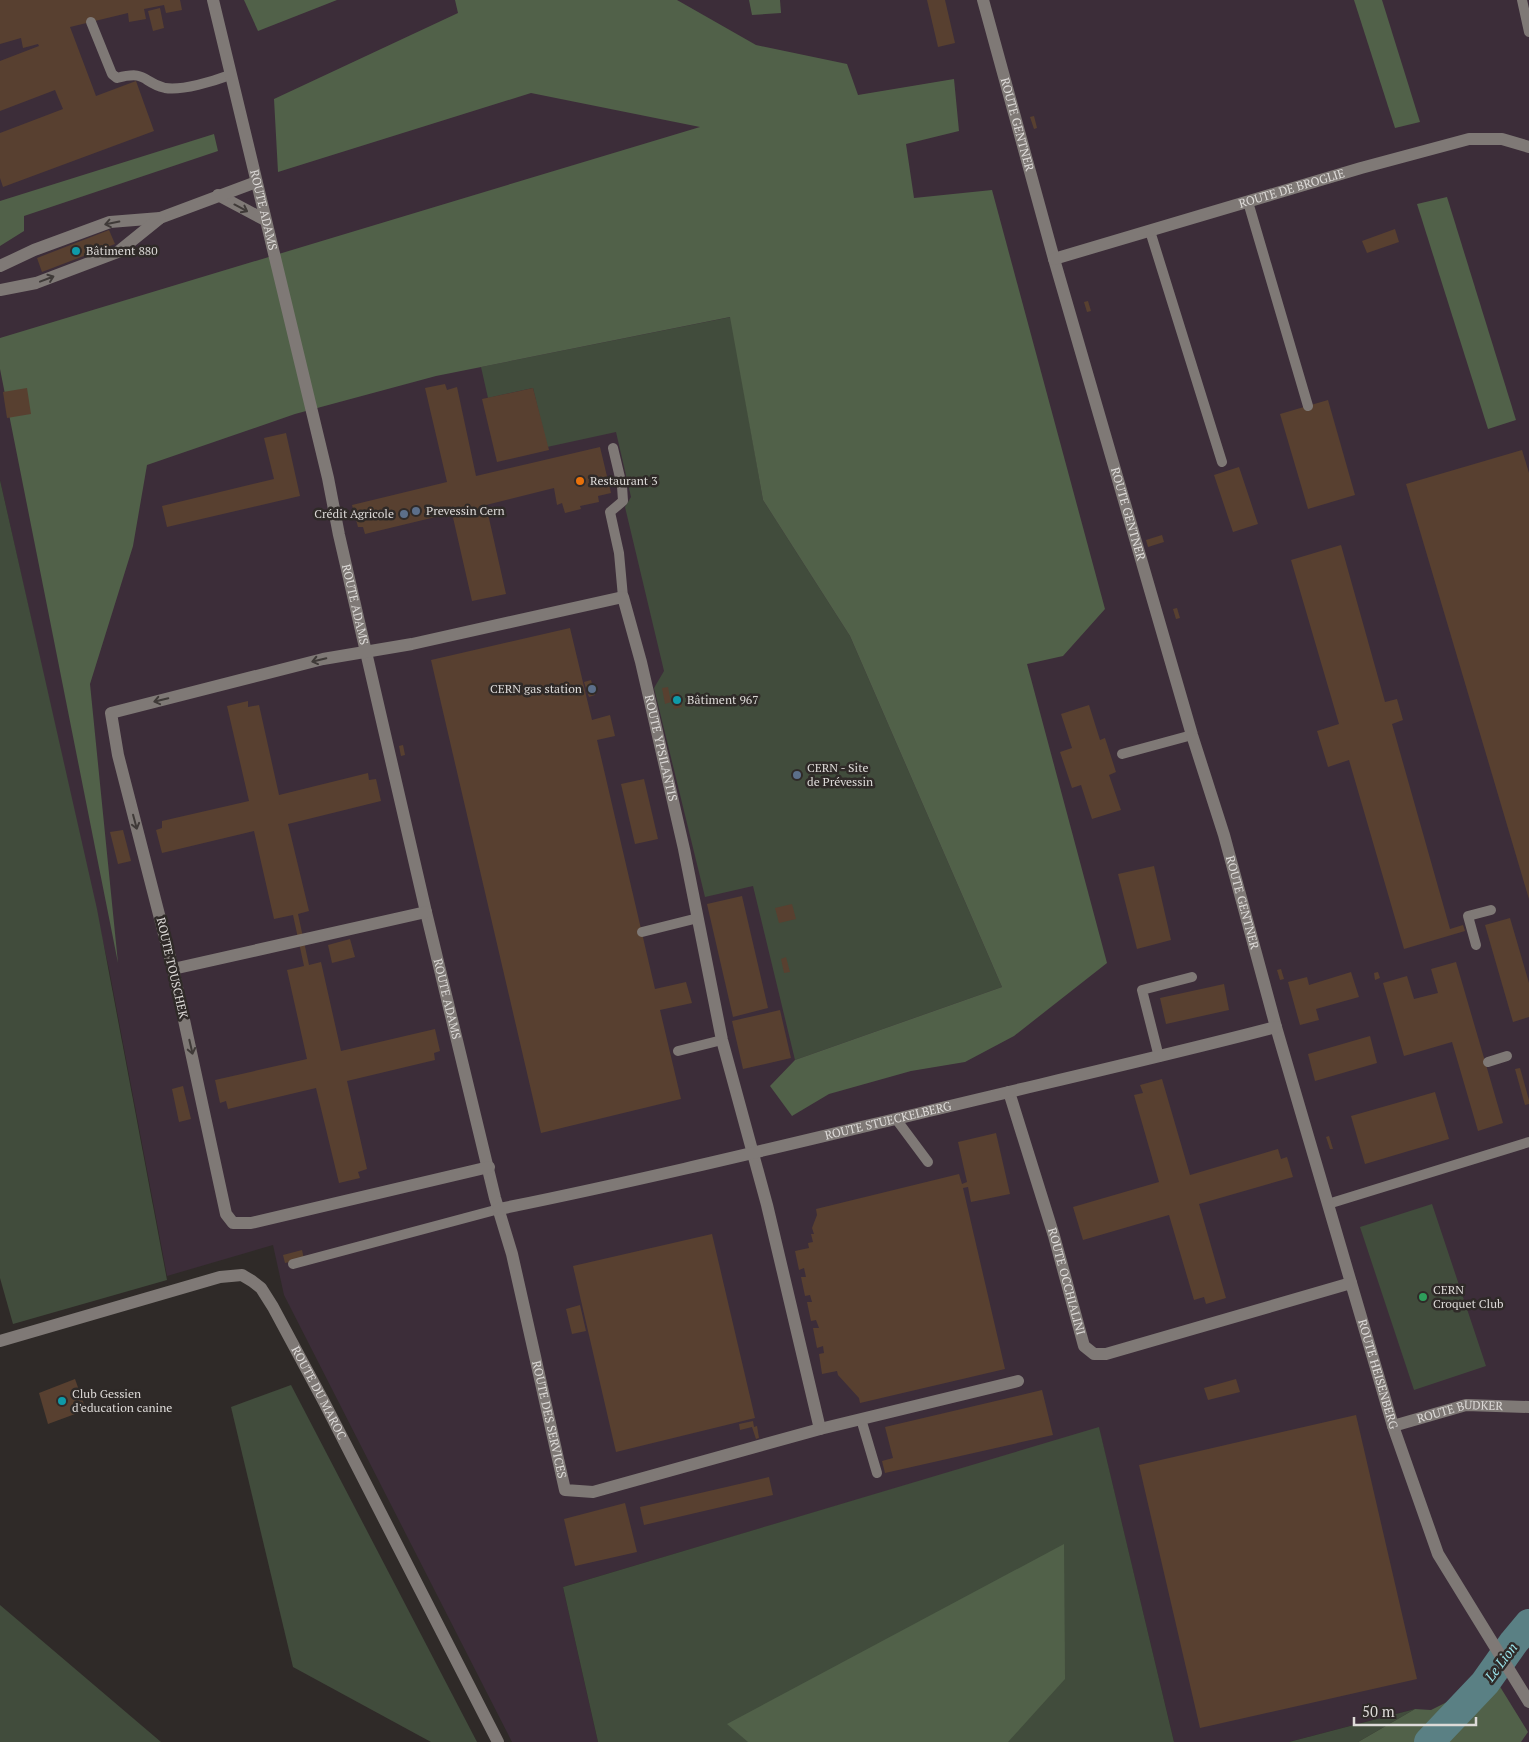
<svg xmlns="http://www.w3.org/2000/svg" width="1529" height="1742" font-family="'PT Serif',serif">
  <rect width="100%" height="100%" fill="#2f2a28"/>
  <polygon fill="#3c2d39" points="0,0 1529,0 1529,1742 1477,1742 1415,1709 1289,1742 1174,1742 1099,1428 563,1587 598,1742 512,1742 284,1295 273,1245 167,1276 109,969 0,480"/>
  <g fill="#414c3c">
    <polygon points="731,317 763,500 850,636 1002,987 795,1060 753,886 705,897 654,688 664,671 625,507 631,497 616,432 547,447 533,388 488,398 481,367"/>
    <polygon points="0,480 97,909 167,1280 13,1324 0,1278"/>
    <polygon points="1432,1204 1486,1366 1414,1390 1360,1227"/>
    <polygon points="291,1385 477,1742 431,1742 293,1667 231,1407"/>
    <polygon points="1099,1427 1174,1742 598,1742 563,1587"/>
    <polygon points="0,1605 161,1742 0,1742"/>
    <polygon points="1415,1709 1358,1742 1289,1742"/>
  </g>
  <g fill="#516149">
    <polygon points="244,0 337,0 258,31"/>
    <polygon points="455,0 677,0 756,45 847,64 858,95 954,79 959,131 906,144 914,198 992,190 1105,609 1063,656 1027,664 1107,963 1014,1036 965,1062 911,1071 829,1094 792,1116 770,1086 795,1060 1002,987 850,636 763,500 730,317 436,376 295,414 147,465 133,546 90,684 118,963 0,369 0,338 700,127 531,93 278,172 274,99 458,13"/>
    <polygon points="749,0 780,0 781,13 752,15"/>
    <polygon points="1354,0 1382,0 1420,122 1395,128"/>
    <polygon points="214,134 218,151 24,216 24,231 0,246 0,201"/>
    <polygon points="1447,197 1516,420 1488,429 1417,204"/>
    <polygon points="1064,1544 1065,1679 1008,1742 748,1742 727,1724"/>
    <polygon points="1486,1664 1528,1732 1521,1742 1358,1742 1415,1709 1431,1710 1455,1698"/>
  </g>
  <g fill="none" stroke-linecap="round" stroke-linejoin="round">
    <polyline stroke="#5a8084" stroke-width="30" points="1429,1742 1485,1683 1514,1642 1529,1624"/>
  </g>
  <g fill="#584030">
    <polygon points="0,0 180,0 182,10 166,13 164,5 144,9 146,19 129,22 128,13 70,27 96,96 136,81 154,131 3,187 0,178 0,133 63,109 55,90 0,111 0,61 39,46 38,44 23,48 21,38 0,44"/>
    <polygon points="927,0 945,0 955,43 938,47"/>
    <polygon points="160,8 164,28 153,31 148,11"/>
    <polygon points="1034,116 1037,128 1034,129 1030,117"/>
    <polygon points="1395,229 1399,242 1367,253 1362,241"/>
    <polygon points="109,230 115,244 42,272 37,258"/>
    <polygon points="1088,301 1091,311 1087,312 1084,302"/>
    <polygon points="445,384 447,390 457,387 476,476 600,447 611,493 598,496 599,502 580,506 581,509 565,513 562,503 557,505 554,488 486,505 506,594 472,601 452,513 365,534 363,527 358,527 352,505 447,482 425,388"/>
    <polygon points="27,388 31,414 7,418 3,392"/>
    <polygon points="533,388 549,450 497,462 482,399"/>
    <polygon points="1328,400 1355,495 1308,509 1280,414"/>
    <polygon points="286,433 300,496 167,527 162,506 274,479 264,438"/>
    <polygon points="1522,450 1529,473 1529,899 1406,484"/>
    <polygon points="1239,467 1258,524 1233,532 1214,475"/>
    <polygon points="1162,535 1164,542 1148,547 1146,540"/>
    <polygon points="1341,545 1385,702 1397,699 1403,720 1392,724 1450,929 1463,925 1465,931 1404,949 1349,760 1328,767 1317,731 1339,724 1291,560"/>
    <polygon points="1177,608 1180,618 1176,619 1173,609"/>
    <polygon points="570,628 592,720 610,715 615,736 597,740 655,989 686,982 692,1003 660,1010 681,1099 541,1133 431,660"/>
    <polygon points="591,680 595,695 589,697 584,682"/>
    <polygon points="668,687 671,702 665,704 662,688"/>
    <polygon points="679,692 682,707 674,709 671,694"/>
    <polygon points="248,701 248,707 259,705 279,795 368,773 369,780 376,779 381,801 288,824 309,911 298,914 309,965 321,962 341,1051 435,1029 440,1051 434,1053 435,1060 347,1081 367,1169 358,1172 360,1178 339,1183 316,1088 228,1109 226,1101 220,1103 215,1080 307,1059 287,970 304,966 293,915 274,919 254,831 162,853 156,830 162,828 162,821 249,801 227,706"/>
    <polygon points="1089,705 1100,740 1105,738 1116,772 1109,775 1121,810 1092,819 1081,785 1072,788 1060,752 1072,748 1061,714"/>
    <polygon points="403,745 405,755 401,756 399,746"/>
    <polygon points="644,779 658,839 635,844 621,784"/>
    <polygon points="123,830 131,861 118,864 110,832"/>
    <polygon points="1154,866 1171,940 1137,949 1118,874"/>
    <polygon points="742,896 768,1008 733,1017 707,904"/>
    <polygon points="792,904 796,919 779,923 775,908"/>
    <polygon points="1510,918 1529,983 1529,1017 1513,1022 1485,925"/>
    <polygon points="350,939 355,957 332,963 328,945"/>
    <polygon points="786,957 790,972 784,973 781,959"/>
    <polygon points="1456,962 1503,1123 1478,1131 1452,1042 1404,1056 1383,983 1407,976 1414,999 1438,993 1431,969"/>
    <polygon points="1281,969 1284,979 1280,980 1277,970"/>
    <polygon points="1351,972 1359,997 1316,1009 1319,1020 1300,1025 1288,982 1307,977 1309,985"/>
    <polygon points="1378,972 1380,978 1375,980 1374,973"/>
    <polygon points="1224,984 1229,1010 1166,1024 1160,998"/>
    <polygon points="780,1010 791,1058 743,1069 732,1021"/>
    <polygon points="1370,1036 1377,1063 1315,1081 1308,1054"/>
    <polygon points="1520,1068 1529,1100 1529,1104 1525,1105 1515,1069"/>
    <polygon points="1162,1079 1190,1175 1278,1149 1281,1159 1287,1157 1293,1177 1199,1204 1226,1298 1206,1304 1204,1297 1194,1300 1169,1215 1083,1240 1073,1207 1159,1182 1134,1095 1143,1093 1140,1085"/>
    <polygon points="183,1086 191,1119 179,1122 172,1089"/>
    <polygon points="1435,1092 1449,1139 1365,1164 1351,1116"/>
    <polygon points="996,1133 1010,1194 971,1202 968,1187 963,1188 1005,1369 860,1403 859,1398 838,1375 837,1371 822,1374 819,1354 824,1353 823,1346 817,1348 813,1328 819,1328 816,1320 811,1321 807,1302 812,1302 810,1295 805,1296 801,1277 806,1277 804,1268 799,1270 795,1251 809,1248 808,1243 813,1242 811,1234 814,1234 812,1228 817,1215 816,1209 959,1174 962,1184 967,1182 958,1142"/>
    <polygon points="1329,1136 1333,1149 1330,1149 1326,1137"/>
    <polygon points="712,1234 755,1418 616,1452 573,1266"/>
    <polygon points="302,1250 304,1259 285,1263 283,1255"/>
    <polygon points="580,1305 586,1331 572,1334 566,1309"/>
    <polygon points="75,1379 86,1410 48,1424 39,1393"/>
    <polygon points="1236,1379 1240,1392 1208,1400 1204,1388"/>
    <polygon points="1042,1390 1053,1435 885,1473 882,1461 893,1458 885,1427"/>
    <polygon points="1356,1415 1417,1679 1200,1728 1139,1465"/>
    <polygon points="753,1421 754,1427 757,1426 759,1438 756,1439 752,1427 740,1430 739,1424"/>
    <polygon points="769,1477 773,1495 644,1525 640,1507"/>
    <polygon points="625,1503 637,1552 575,1566 564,1519"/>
  </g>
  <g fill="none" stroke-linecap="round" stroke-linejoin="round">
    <g stroke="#7f7976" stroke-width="10">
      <polyline points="1522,0 1529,32"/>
      <path d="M91 22 112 74 117 78C148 70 141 82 165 88 182 91 214 81 230 75"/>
      <polyline points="1248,202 1308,406"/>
      <polyline points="1150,231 1222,462"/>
      <polyline points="613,448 622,486 623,501 610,512 619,553 623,597"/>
      <polyline points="1122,754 1192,735"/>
      <polyline points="642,932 698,918"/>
      <polyline points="1476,945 1468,916 1491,910"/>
      <polyline points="678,1051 722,1040"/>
      <polyline points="1159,1057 1142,990 1192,977"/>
      <polyline points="1488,1062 1507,1056"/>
      <polyline points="896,1119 928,1162"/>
      <polyline points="1328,1204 1529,1142"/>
      <polyline points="293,1264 499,1209"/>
      <polyline points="861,1419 877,1473"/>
    </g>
    <g stroke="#7f7976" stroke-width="12">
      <path id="s1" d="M213 0 328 478 339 535 426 912 495 1198 512 1254 565 1490 593 1492 820 1429 1018 1381"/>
      <path id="s2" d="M983 0 1054 259 1192 735 1224 835 1276 1027 1393 1426 1438 1554 1529 1702"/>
      <polyline points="218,195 265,220"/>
      <path id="s3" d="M1054 259 1361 168 1469 139H1502L1529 147"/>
      <polyline points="0,266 34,250 110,222 160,218 256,182"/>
      <polyline points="0,290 36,283 118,252 160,218"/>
      <polyline points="173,969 426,912"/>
      <path id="s4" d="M1009 1092 1054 1236 1084 1346 1094 1354H1106L1351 1283"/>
      <path id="s5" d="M489 1167 251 1223H233L226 1214 173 969 118 755 111 713 323 659 412 644 623 597 641 662 684 849 722 1040 767 1205 820 1429"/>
      <path id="s6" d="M499 1209C643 1180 786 1145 929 1111 1045 1083 1161 1057 1276 1027"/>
      <path id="s7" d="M0 1341 220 1277 242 1275 252 1281 261 1288 273 1307 324 1402 498 1742"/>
      <path id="s8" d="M1393 1426 1466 1405 1529 1407"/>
    </g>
  </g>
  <defs><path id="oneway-shaft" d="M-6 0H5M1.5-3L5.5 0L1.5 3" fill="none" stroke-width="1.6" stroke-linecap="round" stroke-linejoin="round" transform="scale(1.25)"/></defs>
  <g stroke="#3f3a38">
    <use href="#oneway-shaft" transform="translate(241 208) rotate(28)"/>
    <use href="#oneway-shaft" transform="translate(112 223) rotate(169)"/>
    <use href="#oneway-shaft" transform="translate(47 279) rotate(-21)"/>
    <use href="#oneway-shaft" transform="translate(319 660) rotate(167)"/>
    <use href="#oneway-shaft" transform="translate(161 700) rotate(166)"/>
    <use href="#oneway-shaft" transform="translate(135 822) rotate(75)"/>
    <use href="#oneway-shaft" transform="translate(191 1047) rotate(77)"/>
  </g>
  <g fill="#0f9aa8" stroke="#2f2a28" stroke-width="2">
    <circle cx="76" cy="251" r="5"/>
    <circle cx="677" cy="700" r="5"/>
    <circle cx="62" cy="1401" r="5"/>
  </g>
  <circle fill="#e8710a" stroke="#2f2a28" stroke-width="2" cx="580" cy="481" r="5"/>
  <g fill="#5c6f8a" stroke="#2f2a28" stroke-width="2">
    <circle cx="416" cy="511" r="5"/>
    <circle cx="404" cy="514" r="5"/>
    <circle cx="592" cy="689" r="5"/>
    <circle cx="797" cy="775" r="5"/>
  </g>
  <circle fill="#2e9e5b" stroke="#2f2a28" stroke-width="2" cx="1423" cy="1297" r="5"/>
  <g text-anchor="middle" stroke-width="5" stroke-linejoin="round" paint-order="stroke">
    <g font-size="12" fill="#dddad8" stroke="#2f2a28">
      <text dy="4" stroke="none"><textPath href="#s2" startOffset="129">ROUTE GENTNER</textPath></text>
      <text dy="4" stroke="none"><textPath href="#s3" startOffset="248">ROUTE DE BROGLIE</textPath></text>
      <text dy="4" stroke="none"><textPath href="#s1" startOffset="216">ROUTE ADAMS</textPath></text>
      <text dy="4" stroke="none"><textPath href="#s2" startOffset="534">ROUTE GENTNER</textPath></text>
      <text dy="4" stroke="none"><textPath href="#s1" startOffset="621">ROUTE ADAMS</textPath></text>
      <text dy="4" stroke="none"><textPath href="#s5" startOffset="1469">ROUTE YPSILANTIS</textPath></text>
      <text dy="4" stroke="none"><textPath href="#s2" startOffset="939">ROUTE GENTNER</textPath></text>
      <text transform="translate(172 968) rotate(77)" y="4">ROUTE TOUSCHEK</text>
      <text dy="4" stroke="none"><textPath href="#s1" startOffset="1026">ROUTE ADAMS</textPath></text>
      <text dy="4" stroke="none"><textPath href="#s6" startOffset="399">ROUTE STUECKELBERG</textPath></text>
      <text dy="4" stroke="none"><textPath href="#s4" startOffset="198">ROUTE OCCHIALINI</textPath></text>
      <text dy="4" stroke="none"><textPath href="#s2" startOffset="1430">ROUTE HEISENBERG</textPath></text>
      <text dy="4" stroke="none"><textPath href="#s7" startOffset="394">ROUTE DU MAROC</textPath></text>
      <text dy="4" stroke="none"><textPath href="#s8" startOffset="69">ROUTE BUDKER</textPath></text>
      <text dy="4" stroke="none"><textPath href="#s1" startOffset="1459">ROUTE DES SERVICES</textPath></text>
    </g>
    <g font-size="12" fill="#dddad8" stroke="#2f2a28" text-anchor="start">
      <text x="86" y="255">Bâtiment 880</text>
      <text x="590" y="485">Restaurant 3</text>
      <text x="426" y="515">Prevessin Cern</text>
      <text x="394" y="518" text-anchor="end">Crédit Agricole</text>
      <text x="582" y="693" text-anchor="end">CERN gas station</text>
      <text x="687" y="704">Bâtiment 967</text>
      <text x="807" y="772">CERN - Site<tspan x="807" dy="14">de Prévessin</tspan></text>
      <text x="1433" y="1294">CERN<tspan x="1433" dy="14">Croquet Club</tspan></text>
      <text x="72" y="1398">Club Gessien<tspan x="72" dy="14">d'education canine</tspan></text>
    </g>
    <g font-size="14" font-style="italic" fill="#9ae3e9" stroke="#2f2a28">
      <text transform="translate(1501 1662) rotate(-53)" y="5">Le Lion</text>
    </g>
  </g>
  <path d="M1354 1717v8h122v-8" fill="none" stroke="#dddad8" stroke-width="2.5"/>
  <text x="1362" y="1717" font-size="15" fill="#dddad8" stroke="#2f2a28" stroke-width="4" paint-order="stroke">50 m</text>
</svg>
